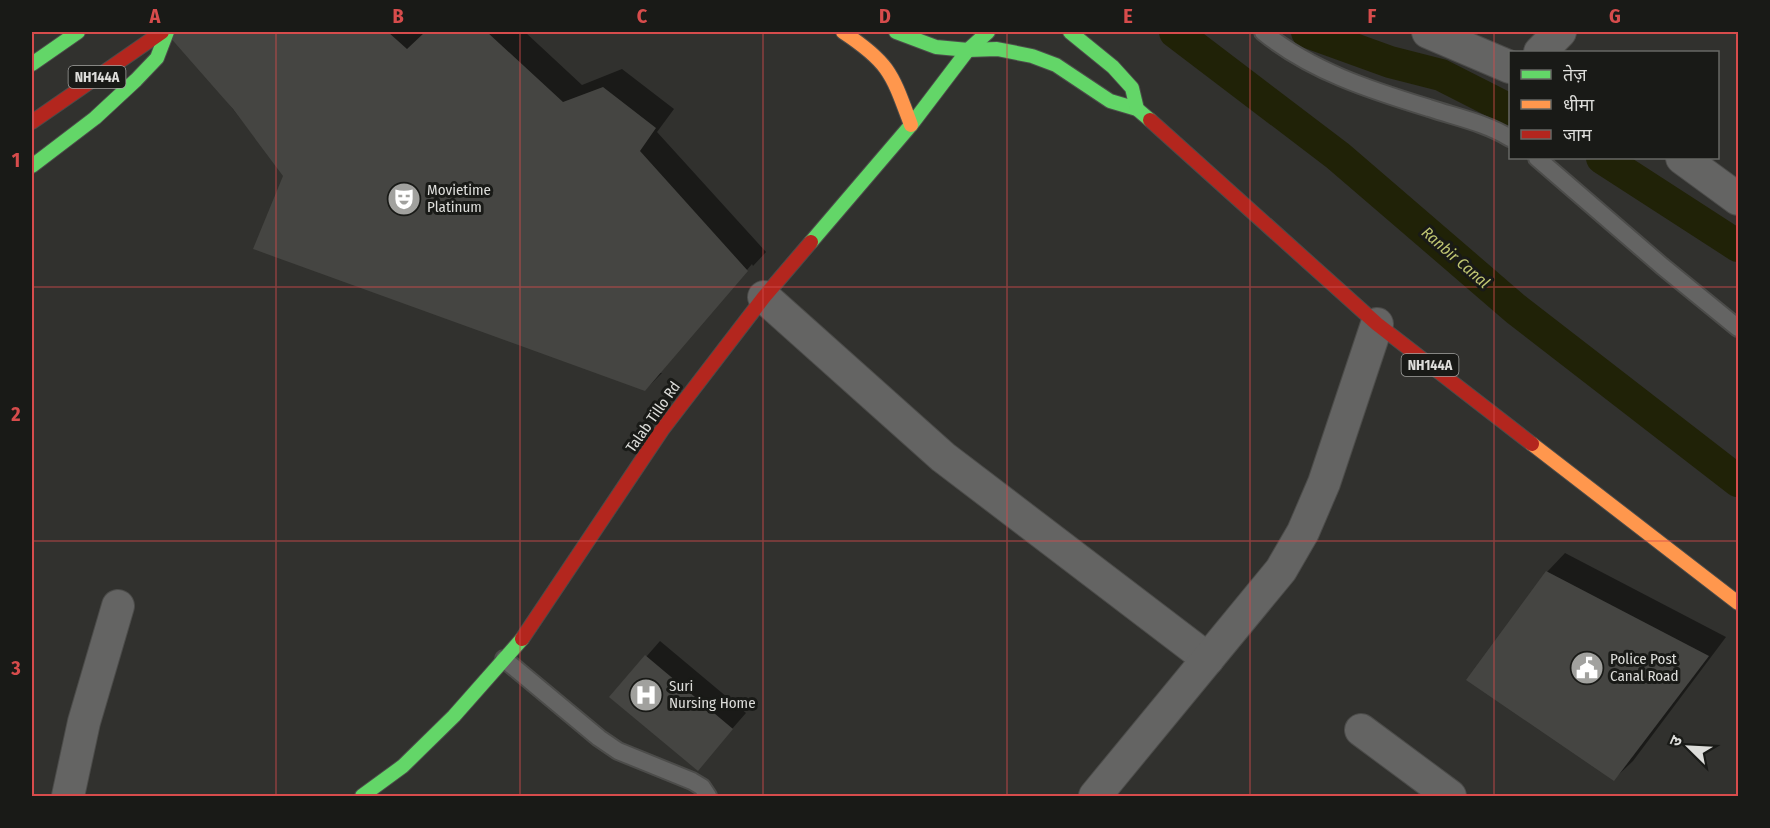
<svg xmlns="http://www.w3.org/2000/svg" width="1770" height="828" font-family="'Fira Sans Condensed','Noto Sans Devanagari',sans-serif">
  <rect width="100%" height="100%" fill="#31312e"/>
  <g fill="#0007">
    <polygon points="173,32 525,32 582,85 622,69 674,109 657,132 766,252 753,266 752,264 659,373 662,373 645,390 285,176"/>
    <polygon points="1565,553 1726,637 1633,761 1614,779 1547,572"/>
    <polygon points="660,641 746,713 697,769 612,696"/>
  </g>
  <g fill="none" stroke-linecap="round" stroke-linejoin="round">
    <g stroke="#202207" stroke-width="32">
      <polyline points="1175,32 1338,156 1517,310 1738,481"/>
      <polyline points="1307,32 1390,62 1441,75 1510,110"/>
      <polyline points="1602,158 1738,246"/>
    </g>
  </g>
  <g fill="#454542">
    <polygon points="174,32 388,32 407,49 425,32 487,32 563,102 603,87 656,128 640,151 748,271 645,391 253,249 283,176 233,109 168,35"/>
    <polygon points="1546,571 1709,656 1614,781 1466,680"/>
    <polygon points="645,655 733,729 698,771 609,697"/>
  </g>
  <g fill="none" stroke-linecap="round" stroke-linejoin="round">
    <defs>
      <g id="lane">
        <path d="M1263 32C1311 71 1370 90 1429 108 1456 117 1486 123 1510 138"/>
        <polyline points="1537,158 1662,266 1738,328"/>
        <polyline points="504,659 599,738 618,751 692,781 702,787 708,796"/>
      </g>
      <g id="street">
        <polyline points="1428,32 1510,67"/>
        <polyline points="1540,52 1560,32"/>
        <polyline points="1682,158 1738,199"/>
        <polyline points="764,297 943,457 1208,659"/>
        <polyline points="1361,730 1450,796"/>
        <polyline points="68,796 84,722 118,606"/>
        <polyline points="1095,796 1281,570 1303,532 1324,483 1377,324"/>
      </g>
      <g id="fast">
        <polyline points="896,32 936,47 968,50 997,49 1032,56 1056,65 1110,101 1137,109 1150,120"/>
        <polyline points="1070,32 1113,67 1132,88 1137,109"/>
        <polyline points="32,64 78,32"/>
        <polyline points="32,166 95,118 136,80 157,58 167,32"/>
        <polyline points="811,242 911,125 968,50 988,32"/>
        <polyline points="362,796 403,766 454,716 522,639"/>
      </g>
      <g id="slow">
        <path d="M843 32C890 63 892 74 911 125"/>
        <polyline points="1532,444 1738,603"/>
      </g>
      <g id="jam">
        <polyline points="1150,120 1377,324 1532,444"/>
        <polyline points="32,122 162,32"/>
        <polyline points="522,639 662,430 764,297 811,242"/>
      </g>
    </defs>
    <use href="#lane" stroke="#4c4c4a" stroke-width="20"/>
    <use href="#street" stroke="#4c4c4a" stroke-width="34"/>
    <use href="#fast" stroke="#4c4c4a" stroke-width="16"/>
    <use href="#slow" stroke="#4c4c4a" stroke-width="16"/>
    <use href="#jam" stroke="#4c4c4a" stroke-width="16"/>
    <use href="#lane" stroke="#646463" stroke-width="16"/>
    <use href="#street" stroke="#646463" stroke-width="32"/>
    <use href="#fast" stroke="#63d668" stroke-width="14"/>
    <use href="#slow" stroke="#ff974d" stroke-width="14"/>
    <use href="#jam" stroke="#b3261e" stroke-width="14"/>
  </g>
  <path fill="none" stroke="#d74c4c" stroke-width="1.5" stroke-opacity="0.55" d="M276 32V796M520 32V796M763 32V796M1007 32V796M1250 32V796M1494 32V796M32 287H1738M32 541H1738"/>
  <defs>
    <symbol id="theatre-disc" viewBox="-11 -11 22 22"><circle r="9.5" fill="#a1a19e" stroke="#191a17"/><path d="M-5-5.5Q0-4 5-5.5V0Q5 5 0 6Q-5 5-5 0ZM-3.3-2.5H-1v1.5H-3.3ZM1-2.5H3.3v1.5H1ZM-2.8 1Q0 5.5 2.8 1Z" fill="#fff"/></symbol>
    <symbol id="civic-disc" viewBox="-11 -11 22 22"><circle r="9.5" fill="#a1a19e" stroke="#191a17"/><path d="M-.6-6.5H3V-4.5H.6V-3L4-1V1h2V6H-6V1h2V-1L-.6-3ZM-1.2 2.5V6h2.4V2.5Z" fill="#fff"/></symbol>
    <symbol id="hospital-disc" viewBox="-11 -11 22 22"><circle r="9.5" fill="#a1a19e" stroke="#191a17"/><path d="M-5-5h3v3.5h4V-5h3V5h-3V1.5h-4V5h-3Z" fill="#fff"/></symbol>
  </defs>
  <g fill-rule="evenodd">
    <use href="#theatre-disc" x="385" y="180" width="38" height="38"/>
    <use href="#civic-disc" x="1568" y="649" width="38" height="38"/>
    <use href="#hospital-disc" x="627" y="676" width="38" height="38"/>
  </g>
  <g text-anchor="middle" stroke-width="6" stroke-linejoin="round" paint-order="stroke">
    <g fill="#191a17" stroke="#a2a2a0" stroke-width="1.5">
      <rect x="68.5" y="66" width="57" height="22" rx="4.5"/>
      <rect x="1401.5" y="354" width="57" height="22" rx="4.5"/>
    </g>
    <g font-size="14" font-weight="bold" fill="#ddddda">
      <text x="97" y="82">NH144A</text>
      <text x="1430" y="370">NH144A</text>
    </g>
    <g font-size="15" fill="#ddddda" stroke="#191a17" text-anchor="start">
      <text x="427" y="195">Movietime<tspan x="427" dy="17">Platinum</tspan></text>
      <text x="1610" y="664">Police Post<tspan x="1610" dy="17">Canal Road</tspan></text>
      <text x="669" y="691">Suri<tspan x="669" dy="17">Nursing Home</tspan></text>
    </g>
    <g font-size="15" fill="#ddddda" stroke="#191a17">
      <text transform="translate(653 417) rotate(-55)" y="5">Talab Tillo Rd</text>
    </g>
    <g font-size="16" font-style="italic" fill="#c0c672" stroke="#191a17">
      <text transform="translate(1456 257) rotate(41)" y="6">Ranbir Canal</text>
    </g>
  </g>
  <rect width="1770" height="828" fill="none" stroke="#191a17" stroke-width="66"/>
  <rect x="1509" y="51" width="210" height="108" fill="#191a17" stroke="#676865" stroke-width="1.5"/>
  <rect x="1521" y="70" width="30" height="9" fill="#63d668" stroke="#676865" stroke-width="1.5"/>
  <text x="1563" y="81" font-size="18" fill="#ddddda">तेज़</text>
  <rect x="1521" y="100" width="30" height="9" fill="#ff974d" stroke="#676865" stroke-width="1.5"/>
  <text x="1563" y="111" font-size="18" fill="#ddddda">धीमा</text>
  <rect x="1521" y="130" width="30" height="9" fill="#b3261e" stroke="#676865" stroke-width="1.5"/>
  <text x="1563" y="141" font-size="18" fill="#ddddda">जाम</text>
  <g transform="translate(1689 747) rotate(294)" stroke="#191a17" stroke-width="4.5" paint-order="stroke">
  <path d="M0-4.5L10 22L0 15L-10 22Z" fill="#ddddda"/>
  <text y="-9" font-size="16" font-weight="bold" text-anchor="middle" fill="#ddddda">उ</text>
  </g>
  <rect x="33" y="33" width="1704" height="762" fill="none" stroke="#d74c4c" stroke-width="2"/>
  <g font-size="20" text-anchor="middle" font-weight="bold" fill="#d74c4c">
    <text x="155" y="23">A</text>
    <text x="398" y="23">B</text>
    <text x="642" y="23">C</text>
    <text x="885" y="23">D</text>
    <text x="1128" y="23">E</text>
    <text x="1372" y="23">F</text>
    <text x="1615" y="23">G</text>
    <text x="16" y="167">1</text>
    <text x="16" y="421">2</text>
    <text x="16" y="675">3</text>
  </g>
</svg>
